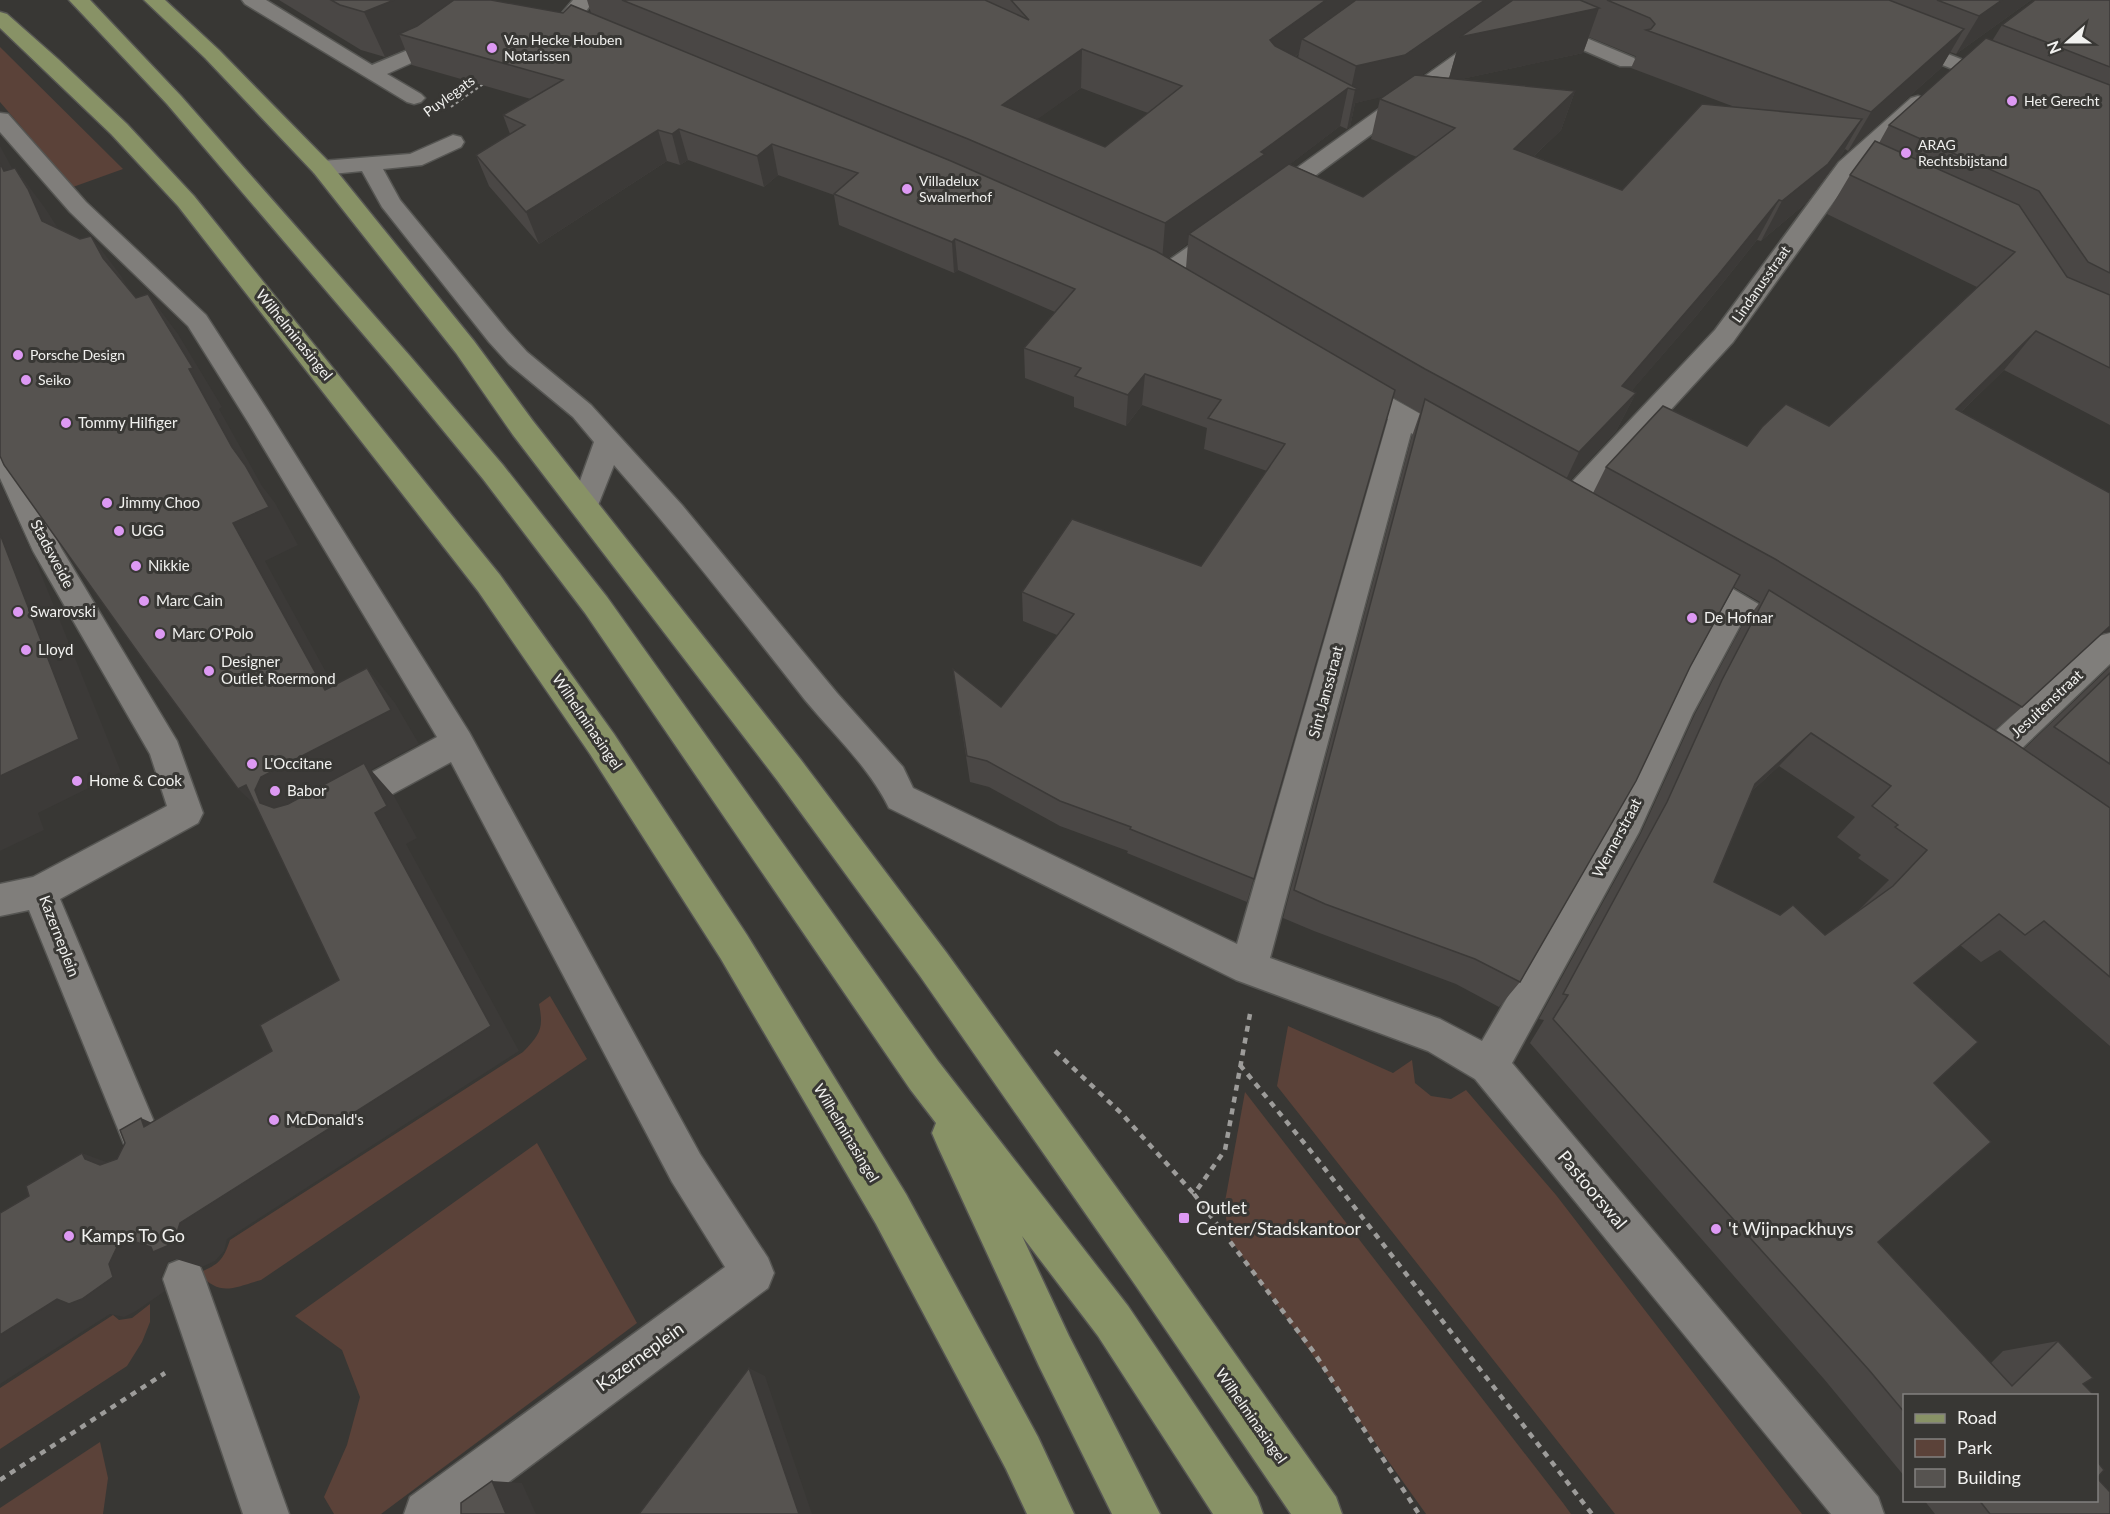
<svg xmlns="http://www.w3.org/2000/svg" width="2110" height="1514" font-family="Lato,sans-serif">
  <rect width="100%" height="100%" fill="#383734"/>
  <g fill="#5b4239">
    <polygon points="0,47 123,169 73,187 0,102"/>
    <path d="M550 996 587 1059 261 1280C232 1288 221 1297 198 1273 218 1265 223 1261 230 1240L523 1052C540 1034 544 1029 539 1004Z"/>
    <polygon points="1288,1026 1393,1073 1412,1060 1415,1083 1431,1096 1451,1099 1466,1090 1556,1195 1802,1514 1615,1514 1277,1086"/>
    <polygon points="1245,1092 1563,1503 1571,1514 1426,1514 1230,1239 1224,1207"/>
    <polygon points="537,1143 637,1323 381,1514 334,1514 324,1497 347,1445 360,1397 342,1350 295,1316"/>
    <polygon points="150,1304 150,1322 142,1342 127,1366 0,1449 0,1388 113,1315 119,1320 132,1318"/>
    <polygon points="100,1442 108,1478 103,1514 0,1514 0,1508"/>
  </g>
  <g fill="none" stroke-linecap="round" stroke-linejoin="round">
    <defs>
      <g id="minor">
        <polygon points="242,0 266,0 372,65 415,47 438,29 452,29 455,33 429,55 387,74 421,94 425,98 421,102 414,104 407,102 245,4"/>
        <polygon points="573,0 594,0 576,25 562,25 559,21 562,13"/>
        <polygon points="1531,0 1554,0 1278,203 1270,205 1262,203 1259,198 1262,193"/>
        <polygon points="1546,21 1634,58 1637,62 1634,66 1620,66 1539,31 1536,27 1539,23"/>
        <polygon points="1905,37 2006,77 2009,81 2006,85 1999,87 1992,85 1898,47 1895,43 1898,39"/>
        <polygon points="1918,96 1925,98 1929,102 1925,106 1855,172 1733,342 1575,514 1565,517 1555,514 1551,507 1555,500 1715,330 1839,162 1911,98"/>
        <polygon points="0,113 8,114 86,202 206,315 268,411 469,732 700,1154 768,1258 774,1273 768,1288 466,1514 404,1514 410,1497 725,1267 672,1182 451,762 354,815 342,820 330,815 325,805 330,795 437,737 248,422 188,326 70,212 0,132"/>
        <path d="M453 135 461 137 464 142 461 147 422 165 383 169 400 200 507 330 527 352 591 405 682 505 837 693 903 767 913 788 1237 944 1388 419 1342 392 1338 386 1342 380 1351 377 1360 380 1465 439 1469 446 1465 453C1445 458 1427 442 1411 433L1270 958 1440 1019 1482 1041 1614 813 1667 701 1718 610 1677 585 1673 577 1677 569 1688 566 1699 569 1799 628 1803 637 1799 646C1778 652 1759 634 1741 624L1693 713 1639 832 1512 1063 1878 1497 1884 1514H1831L1475 1079 1428 1051 1236 980 889 808C869 767 834 735 805 700 742 620 681 541 614 465L595 513 585 516 575 513 571 506 594 442 573 417 509 364 489 342 382 207 362 171 322 175 314 173 311 168 314 163 322 161 410 154Z"/>
        <polygon points="1224,225 1232,227 1236,232 1232,237 1173,280 1164,282 1155,280 1152,275 1155,270 1216,227"/>
        <polygon points="0,438 10,441 14,448 61,548 177,741 203,813 198,823 60,899 171,1162 165,1176 151,1182 137,1176 29,910 0,916 0,884 33,877 167,806 150,754 33,551 0,478"/>
        <polygon points="2110,633 2110,664 1997,772 1985,776 1973,772 1968,762 1973,752 2099,636"/>
        <polygon points="184,1258 199,1264 205,1279 289,1514 243,1514 163,1279 169,1264"/>
      </g>
      <g id="major">
        <polygon points="69,0 90,0 181,96 410,356 503,465 607,597 938,1061 1128,1306 1257,1497 1263,1514 1213,1514 1098,1336 1022,1236 1069,1336 1160,1514 1112,1514 1039,1366 938,1147 932,1133 936,1123 910,1089 585,613 483,479 392,368 167,104"/>
        <polygon points="144,0 165,0 219,50 330,163 474,341 533,421 801,760 946,952 1166,1256 1336,1497 1342,1514 1291,1514 1136,1286 920,976 777,780 513,435 456,353 314,173 205,58"/>
        <polygon points="0,12 7,14 58,59 127,124 194,196 500,575 614,734 747,935 906,1194 1038,1437 1074,1514 1027,1514 1006,1469 876,1224 721,959 590,754 478,591 178,206 111,134 0,28"/>
      </g>
    </defs>
    <use href="#minor" stroke="#565653" stroke-width="3"/>
    <use href="#major" stroke="#565653" stroke-width="3"/>
    <polyline stroke="#9d9c9a" stroke-width="2" stroke-dasharray="3 3" stroke-linecap="butt" points="451,107 486,82"/>
    <g stroke="#9d9c9a" stroke-width="4.5" stroke-dasharray="6 6" stroke-linecap="butt">
      <polyline points="1250,1014 1225,1150 1194,1194 1313,1351 1419,1514"/>
      <polyline points="1055,1051 1121,1113 1194,1194"/>
      <polyline points="1240,1065 1314,1155 1592,1514"/>
      <polyline points="0,1480 165,1373"/>
    </g>
    <use href="#minor" fill="#807e7b" fill-rule="evenodd"/>
    <use href="#major" fill="#889266" fill-rule="evenodd"/>
  </g>
  <g fill="#4a4745" fill-rule="evenodd">
    <path d="M279 0H491L563 13H591L587 0H2031L1956 54 1950 52 1941 68 1848 151 1845 149 1839 159 1806 203 1761 241 1757 240 1697 315 1632 390 1636 393 1616 431 1570 480 1593 493 1606 467 1747 446 1829 426 1977 287 1827 214 1850 175 1879 143 1889 125 1992 41 2002 25 2110 0V425L2004 370 1961 412 2110 493V632L2102 633 2022 707 1994 730 2024 749 2110 667V1046L2000 950 1981 962 1960 945 1914 983 1934 1083 1878 1242 1991 1363 2003 1351 2058 1341 2083 1384 1905 1395V1477L1824 1379 1530 1043 1544 1020 1539 1019 1641 833 1695 714 1742 626 1760 602 1734 587 1690 667 1520 982 1499 1007 1456 984 1314 931 1283 918 1412 436 1420 413 1393 397 1247 902 1127 853 1128 851 1060 826 989 787 970 782 957 697 953 669 1001 707 1057 635 1023 621 1022 592 1201 566 1267 471 1204 449 1207 428 1142 405 1126 426 1074 407V397L1025 378 1024 348 1055 312 958 270 954 273 839 225 834 195 778 175 764 187 688 160 680 165 667 161 539 244 489 186 476 155 510 134 503 115 531 99 412 65 405 49 385 57 361 50ZM1589 37 1635 56 1636 57 1631 68 1732 106 1622 190 1534 156 1561 130 1575 91 1461 79 1583 53ZM1457 50 1449 78 1422 75ZM1299 53 1298 58 1295 57ZM1081 88 1148 113 1105 147 1037 119ZM1384 96 1380 99 1371 139 1417 157 1363 197 1290 164 1340 126 1347 129 1350 127 1355 103ZM1188 243 1186 268 1168 258ZM1779 766 1855 817 1837 837 1861 855 1858 858 1889 880 1858 911 1825 935 1780 915 1714 882 1752 791Z"/>
    <polygon points="2097,1478 2110,1514 1935,1514 1924,1500 2097,1500"/>
  </g>
  <g fill="#3c3a38">
    <polygon points="394,0 479,0 399,34 405,49 385,57 364,12"/>
    <polygon points="1326,0 1371,0 1302,39 1299,53 1265,79 1270,40"/>
    <polygon points="1485,0 1527,0 1599,8 1583,53 1448,82 1457,50 1396,94 1355,103 1350,127 1347,129 1355,90 1351,89 1356,66"/>
    <polygon points="2002,0 2031,0 1956,54 1979,16"/>
    <polygon points="1964,29 1941,68 1848,151 1871,112"/>
    <polygon points="1082,49 1081,88 1003,144 1002,105"/>
    <polygon points="1348,88 1340,126 1260,187 1189,234 1188,243 1162,262 1165,223"/>
    <polygon points="1575,91 1561,130 1500,188 1514,149"/>
    <polygon points="1862,119 1839,159 1806,203 1761,241 1782,201"/>
    <polygon points="679,129 688,160 680,165 672,134"/>
    <polygon points="658,130 667,161 539,244 526,212"/>
    <polygon points="772,144 778,175 764,187 757,156"/>
    <polygon points="0,146 36,212 4,171 0,163"/>
    <polygon points="15,168 45,208 59,230 42,221"/>
    <polygon points="1779,200 1757,240 1697,315 1603,424 1622,386"/>
    <polygon points="91,236 121,276 134,298 103,258"/>
    <polygon points="955,239 958,270 954,273 952,242"/>
    <polygon points="148,294 178,334 222,407 219,409 262,486 275,503 298,545 265,561 355,725 325,690 233,523 232,447"/>
    <polygon points="2036,331 2004,370 1925,447 1956,409"/>
    <polygon points="1145,374 1142,405 1126,426 1128,395"/>
    <polygon points="1636,393 1616,431 1561,490 1579,452"/>
    <polygon points="0,483 35,559 121,772 38,813 44,830 0,851"/>
    <polygon points="2110,624 2110,632 2097,634"/>
    <polygon points="367,668 395,703 419,744 371,770 394,796 417,838 406,844 519,1051 227,1239 224,1251 215,1261 202,1267 176,1259 168,1262 161,1278 165,1291 136,1311 124,1317 110,1314 0,1384 0,1335 109,1264 117,1247 180,1223 491,1026 274,822 238,789 246,785 255,790 261,777"/>
    <polygon points="1811,733 1779,766 1725,816 1755,784"/>
    <polygon points="141,1118 188,1139 144,1127"/>
    <polygon points="82,1153 133,1172 100,1165 85,1159"/>
    <polygon points="749,1368 765,1376 812,1514 799,1514"/>
    <polygon points="492,1481 522,1483 536,1514 506,1514"/>
  </g>
  <g fill="#565350" stroke="#3c3a38" stroke-width="1.5" fill-rule="evenodd">
    <polygon points="331,0 394,0 364,12 340,5"/>
    <polygon points="454,0 491,0 563,13 571,5 951,161 1156,251 1395,390 1254,879 1130,829 1131,827 1060,801 987,761 967,756 953,669 1001,707 1074,614 1022,592 1072,519 1201,566 1285,444 1208,418 1221,400 1145,374 1128,395 1075,376 1081,368 1024,348 1075,289 955,239 952,242 834,194 858,173 772,144 757,156 679,129 672,134 658,130 526,212 476,155 525,125 503,115 563,80 399,34 417,26"/>
    <path d="M622 0H985L1029 20 1011 0H1326L1270 40 1275 46 1358 89 1355 90 1348 88 1261 152 1265 154 1165 223 968 139ZM1082 49 1182 86 1105 147 1002 105Z"/>
    <polygon points="1356,0 1485,0 1405,55 1356,66 1302,39"/>
    <polygon points="1513,0 1580,0 1599,8 1460,37"/>
    <polygon points="1607,0 1889,0 1964,29 1871,112 1646,30 1651,29 1655,24 1650,18"/>
    <polygon points="1937,0 2002,0 1979,16"/>
    <polygon points="2035,0 2110,0 2110,67 2002,25"/>
    <polygon points="1986,38 2110,85 2110,273 2088,262 2039,191 1889,125"/>
    <polygon points="1415,75 1575,91 1514,149 1622,190 1702,104 1862,119 1828,164 1782,201 1779,200 1718,275 1622,386 1636,393 1579,452 1425,369 1189,234 1289,164 1363,197 1455,128 1380,99"/>
    <polygon points="1875,141 2019,205 2067,277 2110,295 2110,368 2036,331 1956,409 2110,493 2110,626 2022,707 1775,559 1606,467 1663,406 1747,446 1762,427 1786,404 1829,426 2015,252 1850,175"/>
    <polygon points="0,163 4,171 15,168 28,189 42,221 80,239 91,236 103,258 136,298 148,294 193,368 189,369 232,447 245,465 269,507 233,523 325,690 367,668 391,710 261,777 255,790 260,803 274,808 288,804 364,763 387,806 375,813 491,1026 180,1223 176,1236 167,1246 153,1252 151,1247 133,1241 117,1247 109,1264 113,1277 82,1299 69,1304 57,1299 0,1335 0,1213 29,1196 26,1186 82,1153 85,1159 100,1165 117,1159 125,1143 120,1130 141,1118 144,1127 272,1051 260,1025 339,980 246,785 238,789 149,668 4,465 0,456"/>
    <polygon points="1425,399 1740,575 1690,667 1636,781 1520,982 1475,959 1325,904 1294,890"/>
    <polygon points="0,534 79,739 0,776"/>
    <path d="M1769 590 2012 741 2110 808V977L2044 921 2025 935 1999 914 1914 983 1978 1042 1934 1083 1991 1142 1878 1242 2012 1386 2058 1341 2093 1378 2083 1384 2094 1395H1905V1413L1869 1370 1553 1019 1568 995 1563 994 1667 802 1722 680ZM1811 733 1891 786 1872 806 1898 825 1895 827 1927 850 1893 886 1825 935 1793 905 1780 915 1714 882 1755 784Z"/>
    <polygon points="2110,673 2110,764 2054,727"/>
    <polygon points="749,1368 799,1514 639,1514"/>
    <polygon points="2097,1461 2104,1470 2097,1478 2110,1492 2110,1514 1990,1514 1979,1500 2097,1500"/>
    <polygon points="492,1481 506,1514 461,1514 461,1503"/>
  </g>
  <g fill="#dd99f3" stroke="#383734" stroke-width="2">
    <circle cx="492" cy="48" r="6"/>
    <circle cx="2012" cy="101" r="6"/>
    <circle cx="1906" cy="153" r="6"/>
    <circle cx="907" cy="189" r="6"/>
    <circle cx="18" cy="355" r="6"/>
    <circle cx="26" cy="380" r="6"/>
    <circle cx="66" cy="423" r="6"/>
    <circle cx="107" cy="503" r="6"/>
    <circle cx="119" cy="531" r="6"/>
    <circle cx="136" cy="566" r="6"/>
    <circle cx="144" cy="601" r="6"/>
    <circle cx="18" cy="612" r="6"/>
    <circle cx="1692" cy="618" r="6"/>
    <circle cx="160" cy="634" r="6"/>
    <circle cx="26" cy="650" r="6"/>
    <circle cx="209" cy="671" r="6"/>
    <circle cx="252" cy="764" r="6"/>
    <circle cx="77" cy="781" r="6"/>
    <circle cx="275" cy="791" r="6"/>
    <circle cx="274" cy="1120" r="6"/>
    <rect x="1178" y="1212" width="12" height="12" rx="3"/>
    <circle cx="1716" cy="1229" r="6"/>
    <circle cx="69" cy="1236" r="6"/>
  </g>
  <g text-anchor="middle" stroke-width="6" stroke-linejoin="round" paint-order="stroke">
    <g font-size="14" fill="#f1f1ef" stroke="#383734" text-anchor="start">
      <text x="504" y="45">Van Hecke Houben<tspan x="504" dy="16">Notarissen</tspan></text>
      <text x="2024" y="106">Het Gerecht</text>
      <text x="1918" y="150">ARAG<tspan x="1918" dy="16">Rechtsbijstand</tspan></text>
      <text x="919" y="186">Villadelux<tspan x="919" dy="16">Swalmerhof</tspan></text>
      <text x="30" y="360">Porsche Design</text>
      <text x="38" y="385">Seiko</text>
    </g>
    <g font-size="14" fill="#f1f1ef" stroke="#383734">
      <text transform="translate(449 96) rotate(-36)" y="5">Puylegats</text>
      <text transform="translate(1761 284) rotate(-55)" y="5">Lindanusstraat</text>
    </g>
    <g font-size="15" fill="#f1f1ef" stroke="#383734">
      <text transform="translate(294 335) rotate(51)" y="5">Wilhelminasingel</text>
      <text transform="translate(52 554) rotate(62)" y="5">Stadsweide</text>
      <text transform="translate(1326 692) rotate(-75)" y="5">Sint Jansstraat</text>
      <text transform="translate(2047 704) rotate(-43)" y="5">Jesuitenstraat</text>
      <text transform="translate(587 722) rotate(56)" y="5">Wilhelminasingel</text>
      <text transform="translate(1617 838) rotate(-62)" y="5">Wernerstraat</text>
      <text transform="translate(59 936) rotate(69)" y="5">Kazerneplein</text>
      <text transform="translate(846 1133) rotate(59)" y="5">Wilhelminasingel</text>
      <text transform="translate(1251 1416) rotate(55)" y="5">Wilhelminasingel</text>
    </g>
    <g font-size="15" fill="#f1f1ef" stroke="#383734" text-anchor="start">
      <text x="78" y="428">Tommy Hilfiger</text>
      <text x="119" y="508">Jimmy Choo</text>
      <text x="131" y="536">UGG</text>
      <text x="148" y="571">Nikkie</text>
      <text x="156" y="606">Marc Cain</text>
      <text x="30" y="617">Swarovski</text>
      <text x="1704" y="623">De Hofnar</text>
      <text x="172" y="639">Marc O'Polo</text>
      <text x="38" y="655">Lloyd</text>
      <text x="221" y="667">Designer<tspan x="221" dy="17">Outlet Roermond</tspan></text>
      <text x="264" y="769">L'Occitane</text>
      <text x="89" y="786">Home &amp; Cook</text>
      <text x="287" y="796">Babor</text>
      <text x="286" y="1125">McDonald's</text>
    </g>
    <g font-size="18" fill="#f1f1ef" stroke="#383734">
      <text transform="translate(1592 1190) rotate(50)" y="6">Pastoorswal</text>
      <text transform="translate(640 1357) rotate(-36)" y="6">Kazerneplein</text>
    </g>
    <g font-size="18" fill="#f1f1ef" stroke="#383734" text-anchor="start">
      <text x="1196" y="1214">Outlet<tspan x="1196" dy="21">Center/Stadskantoor</tspan></text>
      <text x="1728" y="1235">'t Wijnpackhuys</text>
      <text x="81" y="1242">Kamps To Go</text>
    </g>
  </g>
  <rect x="1903" y="1394" width="195" height="108" fill="#383734" stroke="#82817f" stroke-width="1.5"/>
  <rect x="1915" y="1414" width="30" height="9" fill="#889266" stroke="#82817f" stroke-width="1.5"/>
  <text x="1957" y="1424" font-size="18" fill="#f1f1ef">Road</text>
  <rect x="1915" y="1439" width="30" height="18" fill="#5b4239" stroke="#82817f" stroke-width="1.5"/>
  <text x="1957" y="1454" font-size="18" fill="#f1f1ef">Park</text>
  <rect x="1915" y="1469" width="30" height="18" fill="#565350" stroke="#82817f" stroke-width="1.5"/>
  <text x="1957" y="1484" font-size="18" fill="#f1f1ef">Building</text>
  <g transform="translate(2068 42) rotate(249)" stroke="#383734" stroke-width="4.5" paint-order="stroke">
  <path d="M0-4.5L10 22L0 15L-10 22Z" fill="#f1f1ef"/>
  <text y="-9" font-size="16" font-weight="bold" text-anchor="middle" fill="#f1f1ef">N</text>
  </g>
</svg>
